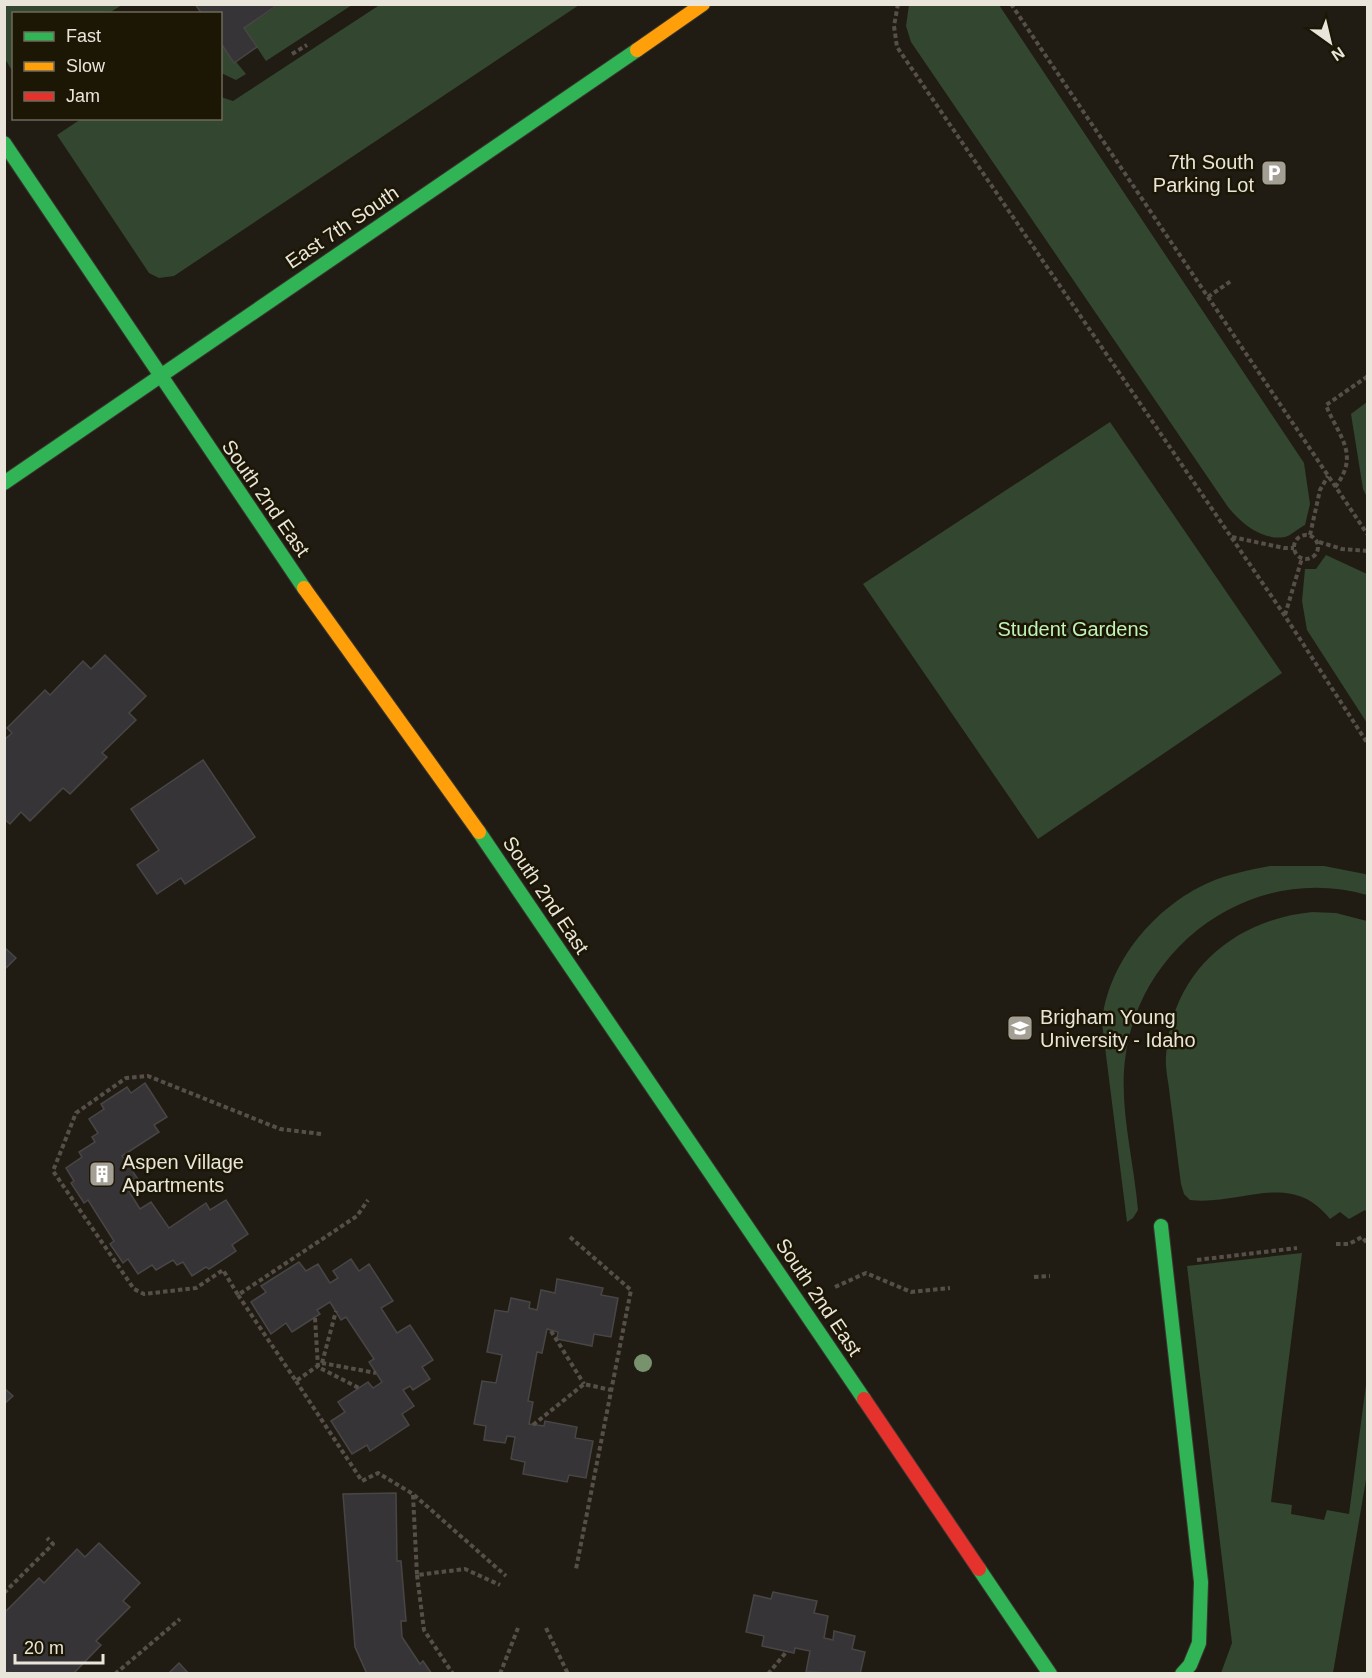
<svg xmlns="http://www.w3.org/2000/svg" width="1372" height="1678" font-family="Helvetica,sans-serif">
  <rect width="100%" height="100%" fill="#201c13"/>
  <g fill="#33462f">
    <polygon points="381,4 579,5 174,276 159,278 149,273 57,135 81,119 220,118 221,97 233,101"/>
    <polygon points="4,5 5,4 122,5 109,13 14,14 13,72 5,59"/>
    <polygon points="279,5 279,4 352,5 266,61 244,28"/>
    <path d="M909 5H999L1304 463 1310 504 1305 525C1299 528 1290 536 1285 537 1262 541 1241 523 1228 507L911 42 906 26Z"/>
    <polygon points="220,42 246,74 236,80 221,73"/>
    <polygon points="1367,402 1367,497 1363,489 1351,414"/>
    <polygon points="1110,422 1282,673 1038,839 863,584"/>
    <polygon points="1326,555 1367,574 1367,723 1307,630 1302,601 1305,569 1316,569"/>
    <path d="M1270 866H1324L1365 874 1367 875V895C1255 862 1138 944 1125 1060 1119 1107 1134 1162 1138 1210L1133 1218 1127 1222 1102 1023C1107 964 1154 907 1208 883 1228 874 1249 870 1270 866Z"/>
    <path d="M1312 912 1336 913 1367 921V1213L1365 1210 1349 1219 1340 1212 1330 1219C1291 1169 1241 1206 1190 1200L1184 1194 1181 1184C1177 1155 1174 1126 1170 1097 1169 1084 1165 1070 1166 1056 1171 974 1232 920 1312 912Z"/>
    <polygon points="1302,1253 1271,1502 1292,1505 1291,1514 1324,1520 1327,1510 1349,1514 1367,1377 1367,1474 1333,1673 1221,1673 1232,1643 1187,1266"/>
  </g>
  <g fill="#363437" stroke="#484645" stroke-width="1.5">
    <polygon points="195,4 279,4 244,28 257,47 234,63 220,42 220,14 202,14"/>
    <polygon points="105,655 146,696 129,713 136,720 102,753 107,757 70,794 63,788 30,821 21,812 10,824 4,819 4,740 12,733 7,728 45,690 50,695 83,661 91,669"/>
    <polygon points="203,760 255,837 185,884 181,878 157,894 137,865 159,850 131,809"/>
    <polygon points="4,947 16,958 4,970"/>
    <polygon points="145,1083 167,1117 154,1125 159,1132 122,1156 140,1182 128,1190 140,1209 151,1202 169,1228 206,1203 210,1210 226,1200 248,1234 232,1245 236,1251 209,1269 206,1267 192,1276 183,1262 177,1265 173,1260 156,1270 152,1265 138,1274 128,1259 123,1263 110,1244 114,1241 88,1200 84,1203 71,1183 74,1181 66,1168 82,1157 79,1152 95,1142 92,1137 98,1133 89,1119 104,1109 101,1104 127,1087 131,1093"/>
    <polygon points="351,1259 359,1271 369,1264 393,1301 381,1308 397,1333 410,1325 433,1360 422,1367 430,1379 413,1390 410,1386 403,1390 414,1406 402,1414 409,1425 370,1451 367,1445 352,1454 331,1421 345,1412 338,1402 368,1382 373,1388 382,1382 369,1362 374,1359 346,1317 341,1320 330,1302 317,1310 320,1314 292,1332 286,1323 271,1334 251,1302 266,1292 261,1286 299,1262 306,1271 318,1264 330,1283 338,1278 333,1271"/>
    <polygon points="557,1279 603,1288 601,1295 618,1298 611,1337 594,1334 592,1346 557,1339 558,1332 547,1329 542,1353 537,1352 528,1401 533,1402 529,1424 544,1426 545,1421 577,1427 575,1438 593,1441 586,1478 569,1475 567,1482 523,1474 525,1462 511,1459 515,1437 507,1436 505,1443 484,1440 486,1426 474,1424 482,1381 496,1383 502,1355 487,1352 495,1310 508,1312 511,1298 530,1302 529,1308 537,1310 541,1290 555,1293"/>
    <polygon points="4,1388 13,1396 4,1404"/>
    <polygon points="396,1493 397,1561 401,1561 406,1621 401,1621 402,1637 420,1664 423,1661 432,1674 367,1674 355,1647 343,1494"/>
    <polygon points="99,1543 140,1583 123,1601 130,1607 96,1641 101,1645 73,1674 4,1674 4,1613 39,1578 44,1583 77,1549 85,1557"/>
    <polygon points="773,1592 817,1601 814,1613 828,1616 824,1638 833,1640 834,1631 855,1636 852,1649 865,1652 860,1674 806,1672 810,1651 795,1648 794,1653 762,1646 764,1636 746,1632 754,1595 771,1599"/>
    <polygon points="179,1663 189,1674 168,1674"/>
  </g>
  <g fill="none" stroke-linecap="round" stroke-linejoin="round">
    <defs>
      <g id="fast">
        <polyline points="4,143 304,588"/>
        <polyline points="4,483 637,50"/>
        <polyline points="479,832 864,1399"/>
        <polyline points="1161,1226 1201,1582 1199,1643 1190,1665 1182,1674"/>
        <polyline points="979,1569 1050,1674"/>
      </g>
      <g id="slow">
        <polyline points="637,50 703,4"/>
        <polyline points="304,588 479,832"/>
      </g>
      <polyline id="jam" points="864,1399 979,1569"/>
    </defs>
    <use href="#fast" stroke="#3b3730" stroke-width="16"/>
    <use href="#slow" stroke="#3b3730" stroke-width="16"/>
    <use href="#jam" stroke="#3b3730" stroke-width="16"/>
    <g stroke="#564e48" stroke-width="4" stroke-dasharray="4.5 3" stroke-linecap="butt">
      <polyline points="898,4 894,26 897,47 1285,616 1368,744"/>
      <polyline points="1011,4 1368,535"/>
      <polyline points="292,54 307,45"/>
      <polyline points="1208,297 1231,281"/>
      <path d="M1335 487C1361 454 1338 436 1326 405L1368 376"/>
      <circle cx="1306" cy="547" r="12"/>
      <polyline points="1310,535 1320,490 1328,476"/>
      <polyline points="1232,537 1284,548 1294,548"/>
      <polyline points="1319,542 1342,549 1368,551"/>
      <polyline points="1285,615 1302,558"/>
      <polyline points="321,1134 280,1129 148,1076 126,1078 76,1113 53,1171 134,1289 144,1294 196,1288 223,1270 238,1295 357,1216 368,1200"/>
      <polyline points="570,1237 631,1290 576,1569"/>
      <polyline points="1336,1244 1349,1244 1362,1237 1368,1244"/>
      <polyline points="1197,1260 1297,1248"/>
      <polyline points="1034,1277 1050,1276"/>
      <polyline points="835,1287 866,1273 911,1292 950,1288"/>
      <polyline points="238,1295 296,1381 322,1363 376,1373"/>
      <polyline points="315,1318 318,1367 359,1388"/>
      <polyline points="551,1331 584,1384"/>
      <polyline points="322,1363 336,1311"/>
      <polyline points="296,1381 362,1481 378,1473 413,1494 506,1576"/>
      <polyline points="533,1425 584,1384 611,1390"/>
      <polyline points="413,1495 417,1575 465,1569 500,1585"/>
      <polyline points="417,1575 424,1630 453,1674"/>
      <polyline points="4,1593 53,1544 47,1538"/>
      <polyline points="546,1628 568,1674"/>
      <polyline points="115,1674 180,1619"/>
      <polyline points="500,1674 518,1628"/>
      <polyline points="768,1674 787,1651"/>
      <polyline points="798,1674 800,1674"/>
    </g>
    <use href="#fast" stroke="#30b455" stroke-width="14"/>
    <use href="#slow" stroke="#ff9f0a" stroke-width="14"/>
    <use href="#jam" stroke="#e5322d" stroke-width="14"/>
  </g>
  <circle fill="#77926d" cx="643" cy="1363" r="9"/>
  <defs>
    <symbol id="parking-square" viewBox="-11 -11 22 22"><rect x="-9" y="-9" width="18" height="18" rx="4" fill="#a39f94" stroke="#1c1605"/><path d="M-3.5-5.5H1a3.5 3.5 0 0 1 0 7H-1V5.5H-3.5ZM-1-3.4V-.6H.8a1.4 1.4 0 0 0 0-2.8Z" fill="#fff"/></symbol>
    <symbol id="university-square" viewBox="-11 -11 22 22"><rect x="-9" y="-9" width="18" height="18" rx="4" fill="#a39f94" stroke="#1c1605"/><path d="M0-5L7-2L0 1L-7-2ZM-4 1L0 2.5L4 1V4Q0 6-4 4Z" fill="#fff"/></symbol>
    <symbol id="building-square" viewBox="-11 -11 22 22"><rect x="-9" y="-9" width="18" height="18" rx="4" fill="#a39f94" stroke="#1c1605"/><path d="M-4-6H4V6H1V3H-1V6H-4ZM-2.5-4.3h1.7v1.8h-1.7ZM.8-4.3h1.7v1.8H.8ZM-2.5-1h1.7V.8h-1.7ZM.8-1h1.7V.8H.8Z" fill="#fff"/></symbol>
  </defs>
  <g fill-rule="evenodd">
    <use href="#parking-square" x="1259" y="158" width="30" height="30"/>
    <use href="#university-square" x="1005" y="1013" width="30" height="30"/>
    <use href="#building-square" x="87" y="1159" width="30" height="30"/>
  </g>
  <g text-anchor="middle" stroke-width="5" stroke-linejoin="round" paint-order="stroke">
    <g font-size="20" fill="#e9e5da" stroke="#1c1605" text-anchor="start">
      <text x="1254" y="169" text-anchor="end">7th South<tspan x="1254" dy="23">Parking Lot</tspan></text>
      <text x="1040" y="1024">Brigham Young<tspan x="1040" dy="23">University - Idaho</tspan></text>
      <text x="122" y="1169">Aspen Village<tspan x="122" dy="23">Apartments</tspan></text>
    </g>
    <g font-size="20" fill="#e9e5da" stroke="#1c1605">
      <text transform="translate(342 227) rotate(-34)" y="7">East 7th South</text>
      <text transform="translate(266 498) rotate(55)" y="7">South 2nd East</text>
      <text transform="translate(546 895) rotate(56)" y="7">South 2nd East</text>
      <text transform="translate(819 1297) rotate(56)" y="7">South 2nd East</text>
    </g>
    <g font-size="20" fill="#bef2b6" stroke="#1c1605">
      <text x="1073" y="636">Student Gardens</text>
    </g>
  </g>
  <rect width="1372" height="1678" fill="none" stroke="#e9e5da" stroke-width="12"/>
  <rect x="12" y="12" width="210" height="108" fill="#1c1605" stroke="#6e695a" stroke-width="1.5"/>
  <rect x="24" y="32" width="30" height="9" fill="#30b455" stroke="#6e695a" stroke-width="1.5"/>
  <text x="66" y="42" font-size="18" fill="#e9e5da">Fast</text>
  <rect x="24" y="62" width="30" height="9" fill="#ff9f0a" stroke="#6e695a" stroke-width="1.5"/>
  <text x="66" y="72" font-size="18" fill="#e9e5da">Slow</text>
  <rect x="24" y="92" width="30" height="9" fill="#e5322d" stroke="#6e695a" stroke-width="1.5"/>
  <text x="66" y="102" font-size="18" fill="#e9e5da">Jam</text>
  <g transform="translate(1330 42) rotate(146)" stroke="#1c1605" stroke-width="4.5" paint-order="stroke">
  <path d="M0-4.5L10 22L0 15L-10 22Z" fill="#e9e5da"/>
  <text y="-9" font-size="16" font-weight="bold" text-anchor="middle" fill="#e9e5da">N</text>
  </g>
  <path d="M15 1654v9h88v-9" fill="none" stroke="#e9e5da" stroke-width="3"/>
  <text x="24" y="1654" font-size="18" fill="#e9e5da" stroke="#1c1605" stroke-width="4.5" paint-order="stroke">20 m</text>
</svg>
